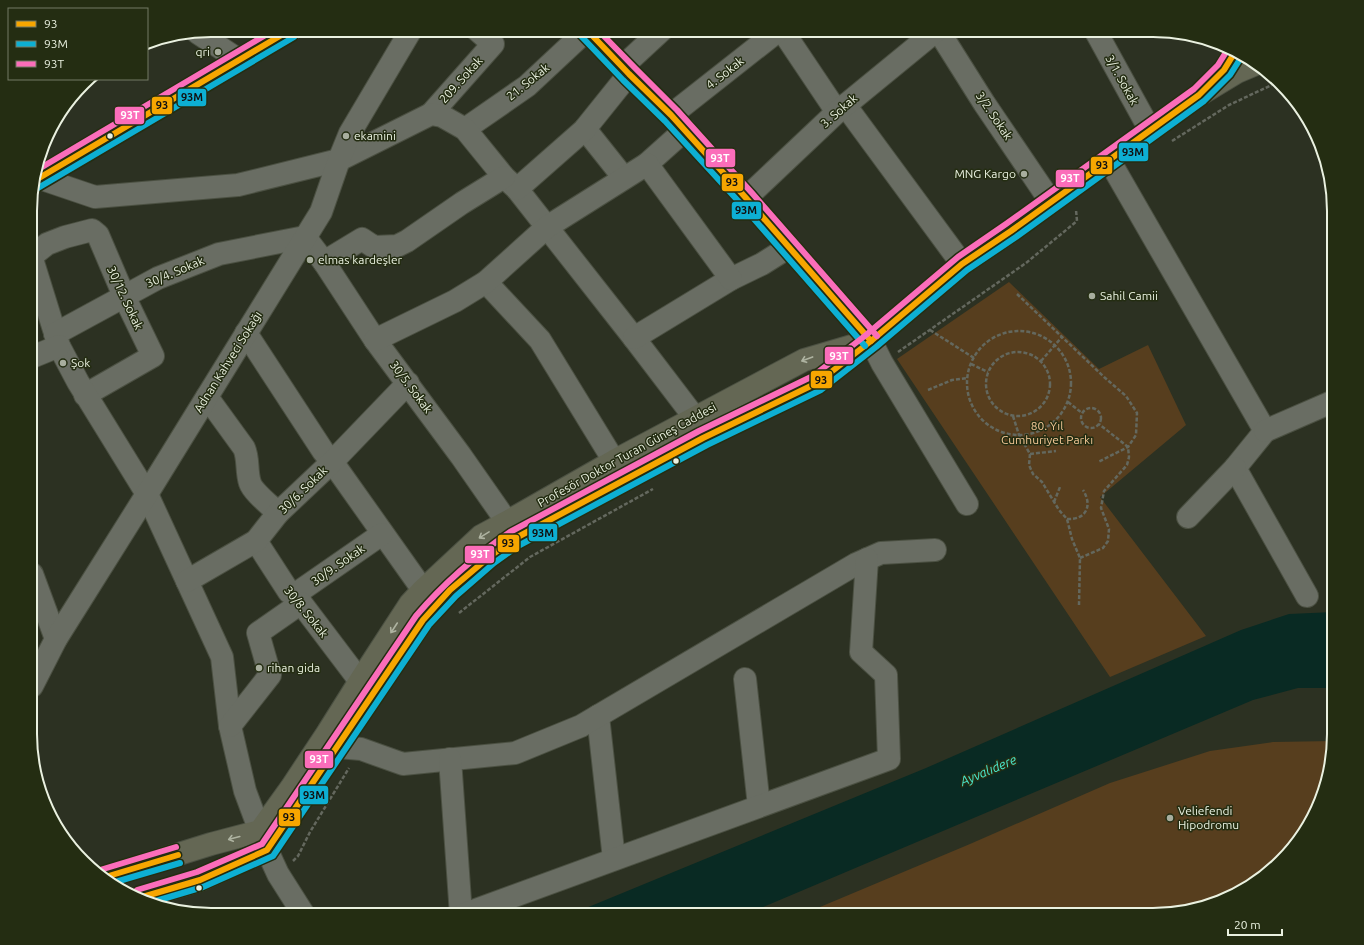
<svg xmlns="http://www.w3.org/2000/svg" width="1364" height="945" font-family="Ubuntu,sans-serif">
  <rect width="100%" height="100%" fill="#2c3122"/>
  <g fill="#573e1e">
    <polygon points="1009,282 1099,369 1148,345 1186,425 1100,497 1206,636 1110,677 897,359"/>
    <polygon points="1334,741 1324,792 1297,844 1233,896 1153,915 801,915 970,844 1110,783 1210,751 1273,742"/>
  </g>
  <polygon fill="#092a23" points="1334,612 1334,688 1298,688 1253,700 744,915 569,915 926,768 1241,630 1289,614"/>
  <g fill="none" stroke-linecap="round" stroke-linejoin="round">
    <defs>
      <g id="minor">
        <polyline points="587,30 629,74 671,115 746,198 871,341 882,363 967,504"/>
        <polyline points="782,30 837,112"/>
        <polyline points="938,30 984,103 1051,202"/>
        <polyline points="1095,30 1150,130"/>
        <polyline points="198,33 239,60"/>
        <polyline points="622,67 662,30"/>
        <polyline points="845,105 962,264"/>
        <polyline points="431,114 493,44 477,30"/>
        <polyline points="671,115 779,30"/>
        <polyline points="465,129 527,86 587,30"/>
        <polyline points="585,129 624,178"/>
        <polyline points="1109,160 1265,431 1235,468 1307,596"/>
        <polyline points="647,164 685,130"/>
        <polyline points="39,178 95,197 238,185 339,160 431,114 442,116 465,129 504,177 517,189 634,338 695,418"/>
        <polyline points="34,181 290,30"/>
        <polyline points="517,189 584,130 629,74"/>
        <polyline points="746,198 837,112 937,30"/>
        <polyline points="32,256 47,244 65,237 92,230 98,235 124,296 153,356 85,395"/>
        <polyline points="32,259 59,346 78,382 147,494 222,657 230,726 245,791 267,850 278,874 304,915"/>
        <polyline points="324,262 362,239 374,247 397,246 407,241 462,203 504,177"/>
        <polyline points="486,282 540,340 614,461 622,478"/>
        <polyline points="246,333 323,451 338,470 423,590"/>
        <polyline points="55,334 158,278 219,254 305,237 324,262 375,340 461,456 507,522 514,539"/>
        <polyline points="634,338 731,279 762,264 789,247"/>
        <polyline points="375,340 455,301 486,282 547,227 647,164 731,279"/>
        <polyline points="32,357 59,346"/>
        <path d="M207 397 244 448C249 459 246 471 250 483 253 492 271 506 278 513"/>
        <polyline points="1265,431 1334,401"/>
        <polyline points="1188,517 1235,468"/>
        <polyline points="256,541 289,592 294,595 301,603 360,681"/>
        <polyline points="32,574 56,639"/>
        <polyline points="187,581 256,541 278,513 332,462 408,383"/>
        <polyline points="294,595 382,534"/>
        <polyline points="745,679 759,806"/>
        <polyline points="32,686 56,639 147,494 321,212 339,160 350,133 411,30"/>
        <polyline points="598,716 614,859"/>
        <polyline points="230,726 270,675 258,633 301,603"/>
        <polyline points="338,747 361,749 403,764 515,753 581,726 856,564 881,553 935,550"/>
        <polyline points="450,759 461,915"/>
        <polyline points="462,915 889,759 886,675 861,652 867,559"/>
      </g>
      <g id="major">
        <polyline points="1214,80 1224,70 1235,52"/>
        <polyline points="102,878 211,844 260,831 291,788 328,732 360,681 410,604 423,590 481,536 507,522 614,461 804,360 862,343"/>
        <polyline points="139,898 200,880 267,850 423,620 450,590 489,557 514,539 703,438 817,383 871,341 962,264 1011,231 1199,95 1237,72 1256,64"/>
      </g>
    </defs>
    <use href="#minor" stroke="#4b5042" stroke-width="24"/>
    <use href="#major" stroke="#4b5042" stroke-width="24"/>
    <g stroke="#64685e" stroke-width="2.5" stroke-dasharray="4 2" stroke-linecap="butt">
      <polyline points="1172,141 1229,105 1276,83"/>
      <polyline points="1017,294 1104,377 1126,396 1137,413 1136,435 1128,447 1098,462"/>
      <polyline points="930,330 974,358"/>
      <circle cx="1019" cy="383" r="52"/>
      <circle cx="1018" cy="384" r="32"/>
      <polyline points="898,352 1026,263 1077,221 1076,210"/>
      <polyline points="1041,361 1062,337"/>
      <polyline points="971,364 988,372"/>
      <polyline points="928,390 952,380 968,378"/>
      <polyline points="1068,402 1082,413"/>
      <circle cx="1091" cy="418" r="10"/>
      <polyline points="1013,416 1019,435 1030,454 1029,465 1033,474 1042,482 1059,510 1067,519 1072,539 1080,558 1079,605"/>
      <polyline points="1030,454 1056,451"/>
      <polyline points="1054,502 1060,487"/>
      <path d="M1067 519C1086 520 1093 506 1083 490"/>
      <polyline points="1080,558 1103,548 1108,541 1109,529 1101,508 1104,491 1127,465 1129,457 1128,447 1099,424"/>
      <polyline points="459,613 530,557 653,489"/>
      <polyline points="293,861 298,856 310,832 349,768"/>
    </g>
    <use href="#minor" stroke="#696d63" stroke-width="22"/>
    <use href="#major" stroke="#646754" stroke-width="22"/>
    <defs>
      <g id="bus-1">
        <polyline points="587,30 629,74 671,115 746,198 871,341"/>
        <polyline points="34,181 290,30"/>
        <polyline points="102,878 178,855"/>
        <polyline points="139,898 200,880 267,850 423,620 450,590 489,557 514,539 703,438 817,383 871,341 962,264 1011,231 1199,95 1224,70 1235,52"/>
      </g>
      <g id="bus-2">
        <polyline points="581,36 623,80 665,121 740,203 865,346"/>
        <polyline points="38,188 294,37"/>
        <polyline points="112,883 180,863"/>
        <polyline points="149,903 203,887 273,856 429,625 456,596 494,563 518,546 707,445 821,390 876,347 967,270 1016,237 1204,101 1230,75 1242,56"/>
      </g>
      <g id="bus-3">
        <polyline points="598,30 635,68 677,110 752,193 877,336"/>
        <polyline points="37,170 274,30"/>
        <polyline points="100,870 176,847"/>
        <path d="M137 890 197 872 262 844 416 616C444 583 475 556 510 532L699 431 813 376 866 335 958 257 1006 224 1194 89 1218 65 1228 49"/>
      </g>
    </defs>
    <use href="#bus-1" stroke="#242d12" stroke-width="9"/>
    <use href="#bus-2" stroke="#242d12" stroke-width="9"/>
    <use href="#bus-3" stroke="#242d12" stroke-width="9"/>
    <use href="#bus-1" stroke="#f7a600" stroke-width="6"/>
    <use href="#bus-2" stroke="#0dafd3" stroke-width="6"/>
    <use href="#bus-3" stroke="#fb6dba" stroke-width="6"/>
  </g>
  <defs><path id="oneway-shaft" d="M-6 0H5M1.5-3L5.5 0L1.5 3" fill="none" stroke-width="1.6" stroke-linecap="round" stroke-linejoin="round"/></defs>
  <g stroke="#aeb3a1">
    <use href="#oneway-shaft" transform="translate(807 359) rotate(160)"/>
    <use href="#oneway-shaft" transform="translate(484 535) rotate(148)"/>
    <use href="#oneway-shaft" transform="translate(394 628) rotate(123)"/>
    <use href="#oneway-shaft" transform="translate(234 838) rotate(165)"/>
  </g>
  <g fill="#a8ae9e" stroke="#242d12" stroke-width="1.5">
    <circle cx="218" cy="52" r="4"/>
    <circle cx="346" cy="136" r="4"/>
    <circle cx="1024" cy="174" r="4"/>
    <circle cx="310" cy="260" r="4"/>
    <circle cx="1092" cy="296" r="4"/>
    <circle cx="63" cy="363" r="4"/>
    <circle cx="259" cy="668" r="4"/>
    <circle cx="1170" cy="818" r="4"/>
  </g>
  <g fill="#eaf1e0" stroke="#242d12" stroke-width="1.5">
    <circle cx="110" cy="136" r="3.5"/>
    <circle cx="676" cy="461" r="3.5"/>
    <circle cx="199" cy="888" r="3.5"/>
  </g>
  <g text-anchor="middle" stroke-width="3" stroke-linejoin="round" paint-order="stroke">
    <g font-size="12" fill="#eaf1e0" stroke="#242d12" text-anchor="start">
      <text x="210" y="56" text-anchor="end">qri</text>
      <text x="354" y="140">ekamini</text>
      <text x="1016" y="178" text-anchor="end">MNG Kargo</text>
      <text x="318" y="264">elmas kardeşler</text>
      <text x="1100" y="300">Sahil Camii</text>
      <text x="71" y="367">Şok</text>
      <text x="267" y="672">rihan gida</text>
      <text x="1178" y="815">Veliefendi<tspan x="1178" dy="14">Hipodromu</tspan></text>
    </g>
    <g font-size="12" fill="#eaf1e0" stroke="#242d12">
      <text transform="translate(725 73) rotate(-38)" y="4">4. Sokak</text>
      <text transform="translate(461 80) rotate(-48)" y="4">209. Sokak</text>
      <text transform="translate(1122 80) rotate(61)" y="4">3/1. Sokak</text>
      <text transform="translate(528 82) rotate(-39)" y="4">21. Sokak</text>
      <text transform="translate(839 111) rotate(-41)" y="4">3. Sokak</text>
      <text transform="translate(994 116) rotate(56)" y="4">3/2. Sokak</text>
      <text transform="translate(175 272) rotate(-23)" y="4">30/4. Sokak</text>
      <text transform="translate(125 298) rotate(65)" y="4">30/12. Sokak</text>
      <text transform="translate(228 362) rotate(-58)" y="4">Adnan Kahveci Sokağı</text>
      <text transform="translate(411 387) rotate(53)" y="4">30/5. Sokak</text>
      <text transform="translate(627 455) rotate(-29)" y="4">Profesör Doktor Turan Güneş Caddesi</text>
      <text transform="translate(303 490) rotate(-44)" y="4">30/6. Sokak</text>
      <text transform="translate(338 565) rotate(-35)" y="4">30/9. Sokak</text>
      <text transform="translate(306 612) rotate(51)" y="4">30/8. Sokak</text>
    </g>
    <g font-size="12" fill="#f5c897" stroke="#242d12">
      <text x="1047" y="430">80. Yıl<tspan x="1047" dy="14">Cumhuriyet Parkı</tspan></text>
    </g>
    <g font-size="13" font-style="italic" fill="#4ae9ce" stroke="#242d12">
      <text transform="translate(988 770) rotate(-23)" y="5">Ayvalıdere</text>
    </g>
  </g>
  <path d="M0 0H1364V945H0ZM211 37H1153A174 174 0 0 1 1327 211V734A174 174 0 0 1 1153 908H211A174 174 0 0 1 37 734V211A174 174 0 0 1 211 37Z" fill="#242d12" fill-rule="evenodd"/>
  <path fill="none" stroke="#eaf1e0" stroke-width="2" d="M211 37H1153A174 174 0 0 1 1327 211V734A174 174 0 0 1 1153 908H211A174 174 0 0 1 37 734V211A174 174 0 0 1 211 37Z"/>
  <g stroke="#242d12" stroke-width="1.5">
    <rect x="177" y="88" width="30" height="19" rx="4" fill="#0dafd3"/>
    <rect x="151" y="96" width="22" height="19" rx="4" fill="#f7a600"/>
    <rect x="114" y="106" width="31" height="19" rx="4" fill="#fb6dba"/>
    <rect x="1118" y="142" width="31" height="20" rx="4" fill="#0dafd3"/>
    <rect x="705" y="148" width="31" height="20" rx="4" fill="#fb6dba"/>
    <rect x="1090" y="156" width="23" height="19" rx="4" fill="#f7a600"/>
    <rect x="1055" y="169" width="30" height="19" rx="4" fill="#fb6dba"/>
    <rect x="721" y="173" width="23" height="19" rx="4" fill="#f7a600"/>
    <rect x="731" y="201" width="31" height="19" rx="4" fill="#0dafd3"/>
    <rect x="824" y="346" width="30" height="19" rx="4" fill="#fb6dba"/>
    <rect x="810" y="370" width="23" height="19" rx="4" fill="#f7a600"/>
    <rect x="528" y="523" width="30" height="19" rx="4" fill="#0dafd3"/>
    <rect x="497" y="534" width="23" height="19" rx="4" fill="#f7a600"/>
    <rect x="464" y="545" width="31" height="19" rx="4" fill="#fb6dba"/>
    <rect x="304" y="750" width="30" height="19" rx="4" fill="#fb6dba"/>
    <rect x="299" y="785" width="30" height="20" rx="4" fill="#0dafd3"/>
    <rect x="278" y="808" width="23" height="19" rx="4" fill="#f7a600"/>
  </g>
  <g font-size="11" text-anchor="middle" font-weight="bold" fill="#fff">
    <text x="130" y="119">93T</text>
    <text x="720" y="162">93T</text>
    <text x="1070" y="182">93T</text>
    <text x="839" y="360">93T</text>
    <text x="480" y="558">93T</text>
    <text x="319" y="763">93T</text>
  </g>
  <g font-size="11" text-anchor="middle" font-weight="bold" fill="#111">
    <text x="192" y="101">93M</text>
    <text x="162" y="109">93</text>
    <text x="1133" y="156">93M</text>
    <text x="1102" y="169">93</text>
    <text x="732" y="186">93</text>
    <text x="746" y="214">93M</text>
    <text x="821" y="384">93</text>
    <text x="543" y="537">93M</text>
    <text x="508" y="547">93</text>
    <text x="314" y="799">93M</text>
    <text x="289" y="821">93</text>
  </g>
  <rect x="8" y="8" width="140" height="72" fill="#242d12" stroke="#737b64"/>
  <rect x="16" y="21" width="20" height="6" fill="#f7a600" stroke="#737b64"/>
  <text x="44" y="28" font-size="12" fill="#eaf1e0">93</text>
  <rect x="16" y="41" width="20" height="6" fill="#0dafd3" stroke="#737b64"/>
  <text x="44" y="48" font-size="12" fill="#eaf1e0">93M</text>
  <rect x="16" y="61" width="20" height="6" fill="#fb6dba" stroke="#737b64"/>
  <text x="44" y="68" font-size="12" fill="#eaf1e0">93T</text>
  <path d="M1228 929v6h54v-6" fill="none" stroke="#eaf1e0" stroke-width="2"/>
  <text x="1234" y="929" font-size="12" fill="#eaf1e0" stroke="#242d12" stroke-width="3" paint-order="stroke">20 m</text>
</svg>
